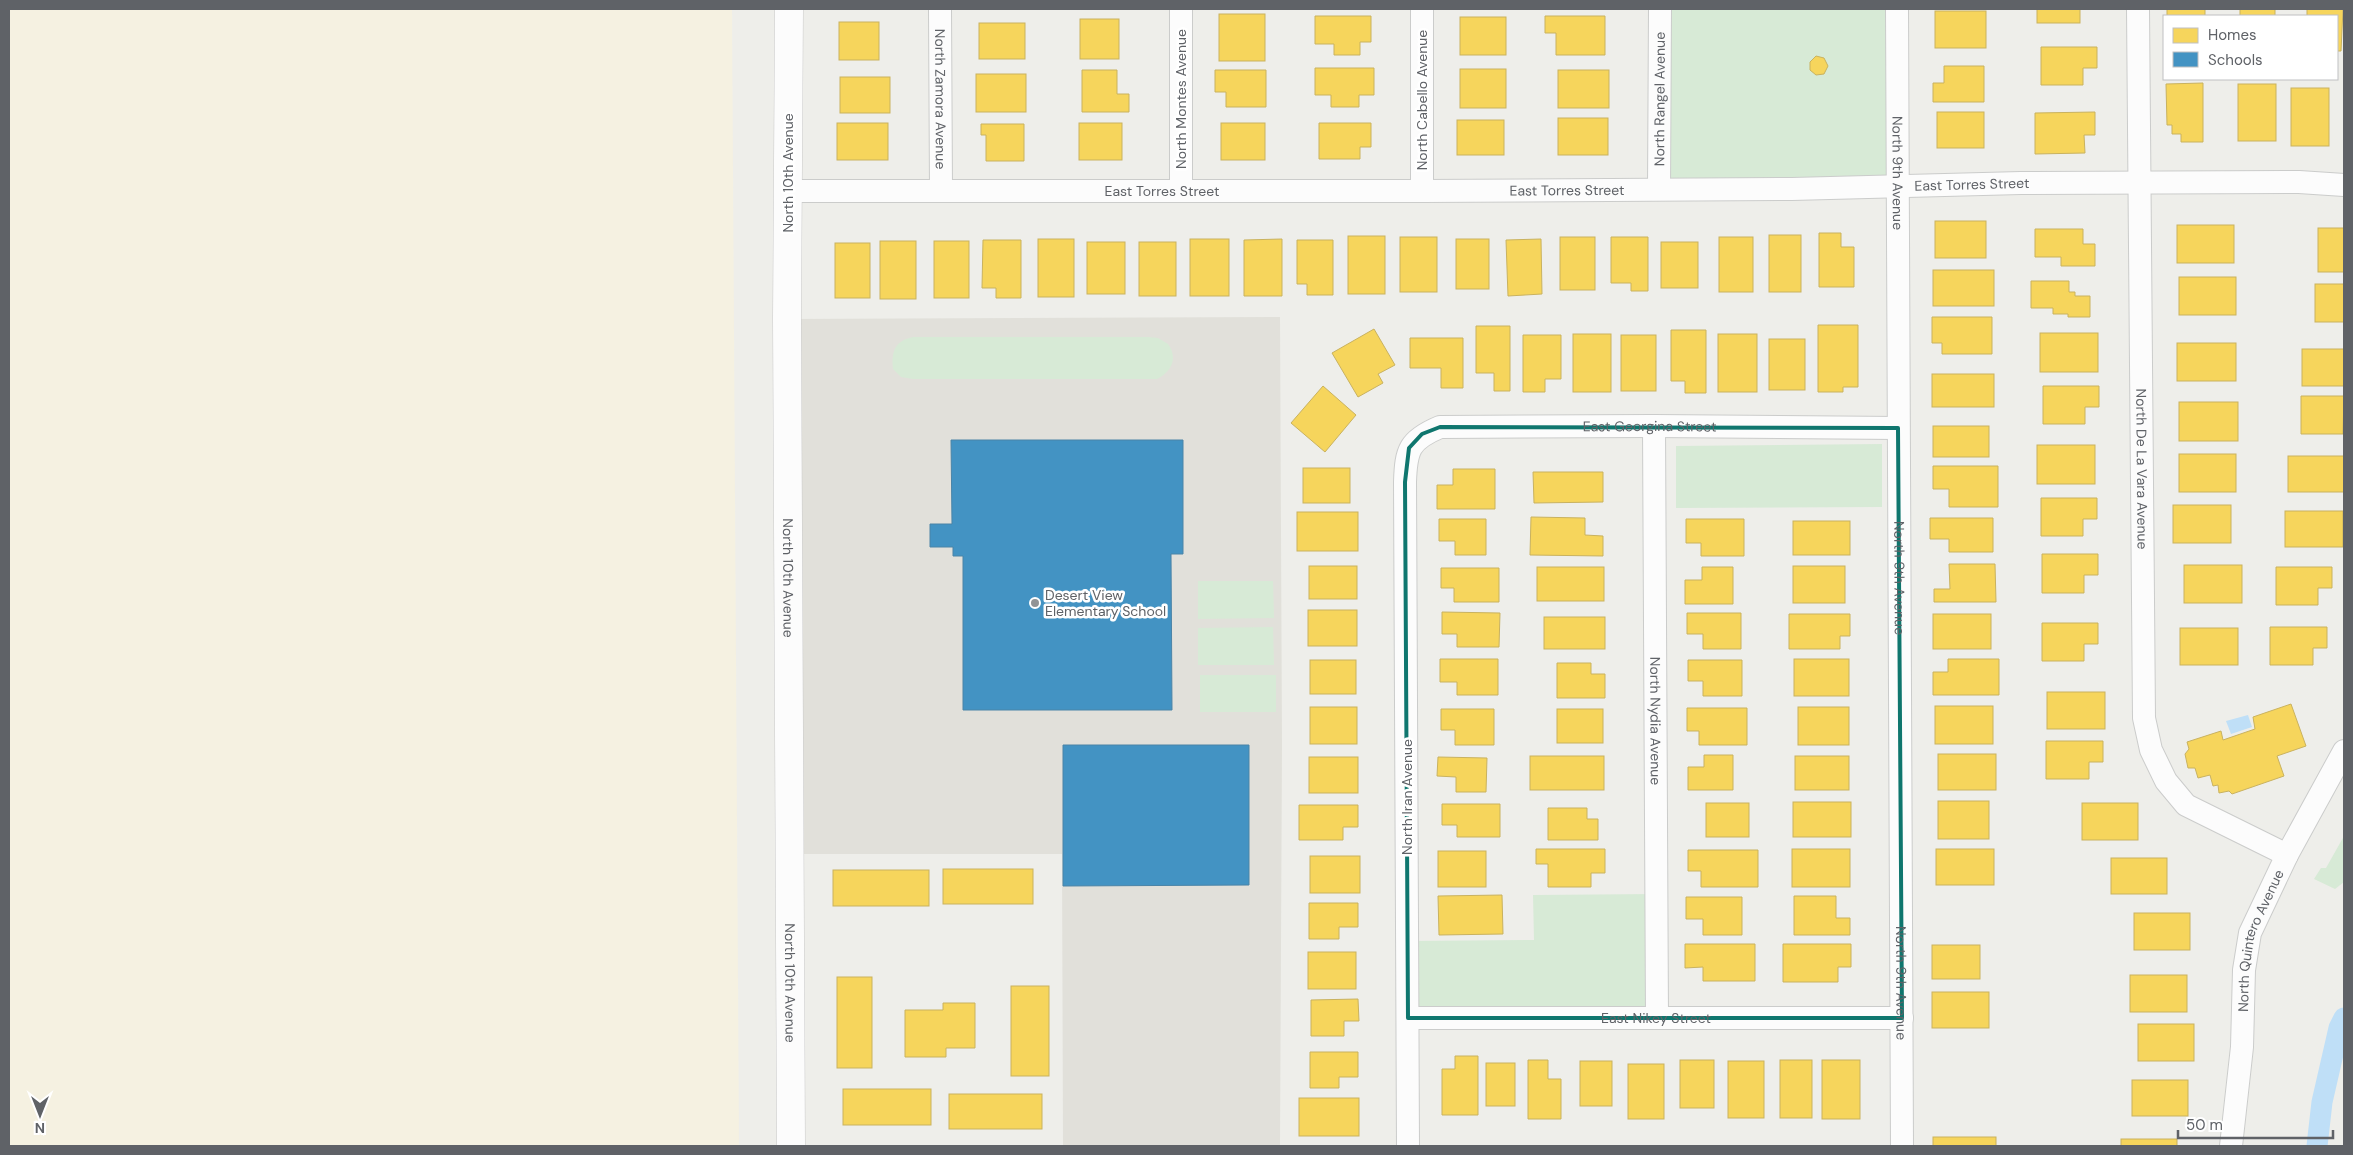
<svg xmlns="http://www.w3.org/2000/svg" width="2353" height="1155" font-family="'DM Sans',sans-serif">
  <rect width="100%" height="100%" fill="#eeeeea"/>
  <polygon fill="#e1e0da" points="1280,317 1282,745 1280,1145 1063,1145 1062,854 789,854 787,319"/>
  <g fill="#d7ead6">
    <polygon points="1660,9 1897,9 1897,185 1659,189"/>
    <path d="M913 337H1148L1158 338 1168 344C1178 358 1172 371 1157 379H913L901 377 893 369C891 351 895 341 913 337Z"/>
    <polygon points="1882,444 1882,507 1676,508 1676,446"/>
    <polygon points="1198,581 1273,581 1274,618 1198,619"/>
    <polygon points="1273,627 1274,665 1198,665 1198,628"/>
    <rect x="1200" y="675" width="76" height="37"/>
    <polygon points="2344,836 2344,882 2335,889 2314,879 2321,868 2326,868"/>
    <polygon points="1657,894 1657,1017 1408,1018 1408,941 1534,940 1533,895"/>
  </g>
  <polygon fill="#f5f1e1" points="9,9 732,9 739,1146 9,1146"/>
  <polygon fill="#bfdff7" points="2248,715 2252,727 2231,734 2226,721"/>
  <g fill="#f6d55c" stroke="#c9b25f">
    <rect x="2037" y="9" width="43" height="14"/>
    <rect x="2167" y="9" width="38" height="7"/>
    <rect x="2240" y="9" width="35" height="7"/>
    <polygon points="2307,9 2343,9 2341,51 2337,51 2337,16 2307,16"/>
    <rect x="1935" y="11" width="51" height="37"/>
    <rect x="1219" y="14" width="46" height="47"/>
    <polygon points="1315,16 1371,16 1371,42 1360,42 1360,55 1334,55 1334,44 1315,44"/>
    <polygon points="1545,16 1605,16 1605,55 1556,55 1556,33 1545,33"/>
    <rect x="1460" y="17" width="46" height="38"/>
    <rect x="1080" y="19" width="39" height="40"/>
    <rect x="839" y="22" width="40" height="38"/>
    <rect x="979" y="23" width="46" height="36"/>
    <polygon points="2041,47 2097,47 2097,68 2083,68 2083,85 2041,85"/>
    <polygon points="1816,56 1824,58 1828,66 1824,74 1816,75 1810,70 1810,62"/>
    <polygon points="1944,66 1984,66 1984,102 1933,102 1933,83 1944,83"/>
    <polygon points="1315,68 1374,68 1374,95 1359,95 1359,107 1331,107 1331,95 1315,95"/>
    <rect x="1460" y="69" width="46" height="39"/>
    <polygon points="1082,70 1117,70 1117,94 1129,94 1129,112 1082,112"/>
    <polygon points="1215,70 1266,70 1266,107 1226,107 1226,92 1215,92"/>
    <rect x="1558" y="70" width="51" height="38"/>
    <rect x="976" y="74" width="50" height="38"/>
    <rect x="840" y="77" width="50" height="36"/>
    <polygon points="2203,83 2203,142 2181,142 2181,134 2172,134 2172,125 2167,125 2166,84"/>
    <rect x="2238" y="84" width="38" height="57"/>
    <rect x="2291" y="88" width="38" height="58"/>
    <rect x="1937" y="112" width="47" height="36"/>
    <polygon points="2095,112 2095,135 2084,135 2085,153 2035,154 2035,113"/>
    <rect x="1558" y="118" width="50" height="37"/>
    <rect x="1457" y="120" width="47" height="35"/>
    <rect x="837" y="123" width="51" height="37"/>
    <rect x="1079" y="123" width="43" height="37"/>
    <rect x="1221" y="123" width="44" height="37"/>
    <polygon points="1319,123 1371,123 1371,147 1360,147 1360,159 1319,159"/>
    <polygon points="981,124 1024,124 1024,161 986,161 986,135 981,135"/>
    <rect x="1935" y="221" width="51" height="37"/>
    <rect x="2177" y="225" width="57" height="38"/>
    <rect x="2318" y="228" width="26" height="44"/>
    <polygon points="2035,229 2083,229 2083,244 2095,244 2095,266 2061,266 2061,257 2035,257"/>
    <polygon points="1819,233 1841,233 1841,247 1854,247 1854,287 1819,287"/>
    <rect x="1769" y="235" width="32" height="57"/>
    <rect x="1348" y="236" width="37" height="58"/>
    <rect x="1400" y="237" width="37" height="55"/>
    <rect x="1560" y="237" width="35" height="53"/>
    <polygon points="1611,237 1648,237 1648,291 1631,291 1631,283 1611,283"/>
    <rect x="1719" y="237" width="34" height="55"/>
    <rect x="1038" y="239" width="36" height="58"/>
    <rect x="1190" y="239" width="39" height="57"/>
    <polygon points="1282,239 1282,296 1244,296 1244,240"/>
    <rect x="1456" y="239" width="33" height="50"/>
    <polygon points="1541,239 1542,294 1508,296 1506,240"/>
    <polygon points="983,240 1021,240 1021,298 996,298 996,288 982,288"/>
    <polygon points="1297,240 1333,240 1333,295 1307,295 1307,284 1297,284"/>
    <rect x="880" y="241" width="36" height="58"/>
    <rect x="934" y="241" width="35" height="57"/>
    <rect x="1087" y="242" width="38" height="52"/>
    <rect x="1139" y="242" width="37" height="54"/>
    <rect x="1661" y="242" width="37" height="46"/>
    <rect x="835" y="243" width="35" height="55"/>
    <rect x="1933" y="270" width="61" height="36"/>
    <rect x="2179" y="277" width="57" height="38"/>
    <polygon points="2031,281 2069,281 2069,292 2075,292 2075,296 2090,296 2090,317 2068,317 2068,314 2053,314 2053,308 2031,308"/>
    <rect x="2315" y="284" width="29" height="38"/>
    <polygon points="1932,317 1992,317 1992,354 1942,354 1942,343 1932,343"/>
    <polygon points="1818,325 1858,325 1858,387 1843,387 1843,392 1818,392"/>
    <polygon points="1476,326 1510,326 1510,391 1494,391 1494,373 1476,373"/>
    <polygon points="1374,329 1395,365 1378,374 1383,383 1358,397 1332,353"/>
    <polygon points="1671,330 1706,330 1706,393 1685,393 1685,381 1671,381"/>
    <rect x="2040" y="333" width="58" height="39"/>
    <rect x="1573" y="334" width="38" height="58"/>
    <rect x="1718" y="334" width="39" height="58"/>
    <polygon points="1523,335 1561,335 1561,379 1545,379 1545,392 1523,392"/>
    <rect x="1621" y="335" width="35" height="56"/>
    <polygon points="1410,338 1463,338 1463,388 1441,388 1441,368 1410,368"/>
    <rect x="1769" y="339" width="36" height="51"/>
    <rect x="2177" y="343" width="59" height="38"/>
    <rect x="2302" y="349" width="42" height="37"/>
    <rect x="1932" y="374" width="62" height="33"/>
    <polygon points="1323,386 1356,415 1325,452 1291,423"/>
    <polygon points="2043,386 2099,386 2099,407 2085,407 2085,424 2043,424"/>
    <polygon points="2301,396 2344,396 2343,434 2301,434"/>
    <rect x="2179" y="402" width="59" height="39"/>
    <rect x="1933" y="426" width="56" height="31"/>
    <rect x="2037" y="445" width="58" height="39"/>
    <rect x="2179" y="454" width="57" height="38"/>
    <rect x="2288" y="456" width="56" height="36"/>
    <polygon points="1933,466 1998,466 1998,507 1949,507 1949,489 1933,489"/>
    <rect x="1303" y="468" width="47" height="35"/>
    <polygon points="1453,469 1495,469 1495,509 1437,509 1437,485 1453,485"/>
    <polygon points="1533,472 1603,472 1603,502 1534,503"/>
    <polygon points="2041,498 2097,498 2097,519 2083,519 2083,536 2041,536"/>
    <rect x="2173" y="505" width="58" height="38"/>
    <rect x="2285" y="511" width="58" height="36"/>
    <rect x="1297" y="512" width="61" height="39"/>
    <polygon points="1531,517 1585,518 1585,535 1603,536 1603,556 1530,555"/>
    <polygon points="1930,518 1993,518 1993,552 1949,552 1949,539 1930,539"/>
    <polygon points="1439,519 1486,519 1486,555 1455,555 1455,541 1439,541"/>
    <polygon points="1686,519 1744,519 1744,556 1701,556 1701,543 1686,543"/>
    <rect x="1793" y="521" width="57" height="34"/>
    <polygon points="2042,554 2098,554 2098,575 2084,575 2084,593 2042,593"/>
    <polygon points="1949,564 1995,564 1996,602 1934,602 1934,589 1950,589"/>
    <rect x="2184" y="565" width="58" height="38"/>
    <rect x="1309" y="566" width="48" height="33"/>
    <rect x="1793" y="566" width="52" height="37"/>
    <rect x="1537" y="567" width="67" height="34"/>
    <polygon points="1702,567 1733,567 1733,604 1685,604 1685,580 1702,580"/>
    <polygon points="2276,567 2332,567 2332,588 2318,588 2318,605 2276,605"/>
    <polygon points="1441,568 1499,568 1499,602 1454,602 1454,588 1441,588"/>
    <rect x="1308" y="610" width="49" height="36"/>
    <polygon points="1442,612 1500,613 1499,647 1457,647 1457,634 1442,634"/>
    <polygon points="1687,613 1741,613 1741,649 1703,649 1703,634 1687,634"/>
    <polygon points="1789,614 1850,614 1850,636 1840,636 1840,649 1789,649"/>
    <rect x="1933" y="614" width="58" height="35"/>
    <rect x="1544" y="617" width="61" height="32"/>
    <polygon points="2042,623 2098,623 2098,644 2084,644 2084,661 2042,661"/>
    <polygon points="2270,627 2327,627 2327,648 2313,648 2313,665 2270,665"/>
    <rect x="2180" y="628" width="58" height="37"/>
    <polygon points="1440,659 1498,659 1498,695 1457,695 1457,682 1440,682"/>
    <rect x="1794" y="659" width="55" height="37"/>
    <polygon points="1948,659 1999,659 1999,695 1933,695 1933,672 1948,672"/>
    <rect x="1310" y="660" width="46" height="34"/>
    <polygon points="1688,660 1742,660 1742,696 1703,696 1703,681 1688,681"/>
    <polygon points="1557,663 1591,663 1591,674 1605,674 1605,698 1557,698"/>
    <rect x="2047" y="692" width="58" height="37"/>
    <polygon points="2291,704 2306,746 2277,756 2284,776 2232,794 2229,791 2219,793 2218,785 2213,786 2210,775 2198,778 2195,768 2188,768 2185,754 2189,749 2187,742 2221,731 2223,740 2255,729 2253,717"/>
    <rect x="1935" y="706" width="58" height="38"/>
    <rect x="1310" y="707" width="47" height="37"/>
    <rect x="1798" y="707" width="51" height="38"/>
    <polygon points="1687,708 1747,708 1747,745 1699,745 1699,731 1687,731"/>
    <polygon points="1441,709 1494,709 1494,745 1455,745 1455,730 1441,730"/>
    <rect x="1557" y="709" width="46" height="34"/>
    <polygon points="2046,741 2103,741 2103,762 2089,762 2089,779 2046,779"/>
    <rect x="1938" y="754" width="58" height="36"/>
    <polygon points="1704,755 1733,755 1733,790 1688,790 1688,767 1704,767"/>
    <rect x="1530" y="756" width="74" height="34"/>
    <rect x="1795" y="756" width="54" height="34"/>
    <rect x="1309" y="757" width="49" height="36"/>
    <polygon points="1438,757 1487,758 1486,792 1456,792 1456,777 1437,776"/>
    <rect x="1938" y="801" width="51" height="38"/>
    <rect x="1793" y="802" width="58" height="35"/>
    <rect x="1706" y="803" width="43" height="34"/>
    <rect x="2082" y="803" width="56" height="37"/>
    <polygon points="1442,804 1500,804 1500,837 1457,837 1457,825 1442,825"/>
    <polygon points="1299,805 1358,805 1358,827 1343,827 1343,840 1299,840"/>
    <polygon points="1548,808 1587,808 1587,819 1598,819 1598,840 1548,840"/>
    <polygon points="1536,849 1605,849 1605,873 1591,873 1591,887 1548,887 1548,864 1536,864"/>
    <rect x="1792" y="849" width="58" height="38"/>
    <rect x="1936" y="849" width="58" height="36"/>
    <polygon points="1688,850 1758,850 1758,887 1701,887 1701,871 1688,871"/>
    <rect x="1438" y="851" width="48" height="36"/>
    <rect x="1310" y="856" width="50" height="37"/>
    <rect x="2111" y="858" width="56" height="36"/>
    <rect x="943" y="869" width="90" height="35"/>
    <rect x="833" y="870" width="96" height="36"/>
    <polygon points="1502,895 1503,934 1439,935 1438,896"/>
    <polygon points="1794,896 1836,896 1836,918 1850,918 1850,935 1794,935"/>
    <polygon points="1686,897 1742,897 1742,935 1703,935 1703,919 1686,919"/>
    <polygon points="1309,903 1358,903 1358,927 1339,927 1339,939 1309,939"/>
    <rect x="2134" y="913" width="56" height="37"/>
    <polygon points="1685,944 1755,944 1755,981 1703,981 1703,967 1685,968"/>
    <polygon points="1783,944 1851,944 1851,967 1838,967 1838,982 1783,982"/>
    <rect x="1932" y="945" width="48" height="34"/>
    <rect x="1308" y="952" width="48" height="37"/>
    <rect x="2130" y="975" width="57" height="37"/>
    <rect x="837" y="977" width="35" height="91"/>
    <rect x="1011" y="986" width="38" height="90"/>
    <rect x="1932" y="992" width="57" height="36"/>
    <polygon points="1358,999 1359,1021 1344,1021 1344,1036 1311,1036 1311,1000"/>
    <polygon points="943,1003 975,1003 975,1048 946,1048 946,1057 905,1057 905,1010 943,1010"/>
    <rect x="2138" y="1024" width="56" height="37"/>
    <polygon points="1310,1052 1358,1052 1358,1077 1339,1077 1339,1088 1310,1088"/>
    <polygon points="1455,1056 1478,1056 1478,1115 1442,1115 1442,1069 1455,1069"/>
    <polygon points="1528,1060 1548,1060 1548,1079 1561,1079 1561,1119 1528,1119"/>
    <rect x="1680" y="1060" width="34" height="48"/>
    <rect x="1780" y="1060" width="32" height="58"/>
    <rect x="1822" y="1060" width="38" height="59"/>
    <rect x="1580" y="1061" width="32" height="45"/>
    <rect x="1728" y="1061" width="36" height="57"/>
    <rect x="1486" y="1063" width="29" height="43"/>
    <rect x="1628" y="1064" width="36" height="55"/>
    <rect x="2132" y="1080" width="56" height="36"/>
    <rect x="843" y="1089" width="88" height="36"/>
    <rect x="949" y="1094" width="93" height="35"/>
    <rect x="1299" y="1098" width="60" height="38"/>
    <rect x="1933" y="1137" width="63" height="9"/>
    <rect x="2121" y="1139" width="56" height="7"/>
  </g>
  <g fill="#4393c3" stroke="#4b84a7">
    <polygon points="951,440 1183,440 1183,554 1171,554 1172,710 963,710 963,556 953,556 953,547 930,547 930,524 952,524"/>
    <polygon points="1063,745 1249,745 1249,885 1063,886"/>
  </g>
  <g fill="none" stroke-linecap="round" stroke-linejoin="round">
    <polyline stroke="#bfdff7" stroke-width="21" points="2317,1146 2322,1102 2339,1028 2344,1018"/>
    <defs>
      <g id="minor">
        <path id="s1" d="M940 9 941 190"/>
        <polyline points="1422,9 1422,191"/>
        <path id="s2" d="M1897 9 1902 1146"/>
        <path id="s3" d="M2138 9 2144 718 2151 750 2166 781 2186 805 2287 855"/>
        <path id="s4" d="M1659 189 1660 9"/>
        <polyline points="1181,190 1181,9"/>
        <path id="s5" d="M788 191H1422L1792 189 2021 183 2299 182 2344 185"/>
        <path id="s6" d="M1654 426 1657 1017"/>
        <path id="s7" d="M1408 1018H1902"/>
        <path id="s8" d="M1408 1146 1405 482C1406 450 1409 440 1440 427L1654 426 1898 428"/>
        <path id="s9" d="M2231 1146 2242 1047 2244 970 2250 933 2287 855 2344 751"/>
      </g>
      <g id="secondary">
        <path id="s10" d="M789 9 787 319 791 1146"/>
      </g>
    </defs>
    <use href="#minor" stroke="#cbcccb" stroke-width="24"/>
    <use href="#secondary" stroke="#cacaca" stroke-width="29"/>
    <use href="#minor" stroke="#fcfcfc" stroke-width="22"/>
    <use href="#secondary" stroke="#fcfcfc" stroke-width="28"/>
  </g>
  <path fill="none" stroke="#0f766e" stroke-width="4" stroke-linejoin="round" d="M1440 427 1898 428 1902 1018H1408L1405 482 1409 448 1422 434Z"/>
  <circle fill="#919395" stroke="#fff" stroke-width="2" cx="1035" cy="603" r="5"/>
  <g text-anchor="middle" stroke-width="5" stroke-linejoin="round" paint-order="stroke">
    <g font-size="14" fill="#5f6267" stroke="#fff">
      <text transform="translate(1181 99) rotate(-90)" y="5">North Montes Avenue</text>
      <text dy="5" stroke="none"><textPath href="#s4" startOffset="90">North Rangel Avenue</textPath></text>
      <text dy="5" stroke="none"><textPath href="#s1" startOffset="90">North Zamora Avenue</textPath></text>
      <text transform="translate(1422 100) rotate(-90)" y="5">North Cabello Avenue</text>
      <text transform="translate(788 173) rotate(-90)" y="5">North 10th Avenue</text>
      <text dy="5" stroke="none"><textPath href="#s2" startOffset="164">North 9th Avenue</textPath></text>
      <text dy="5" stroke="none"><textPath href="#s5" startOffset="1184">East Torres Street</textPath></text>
      <text dy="5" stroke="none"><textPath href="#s5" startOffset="374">East Torres Street</textPath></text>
      <text dy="5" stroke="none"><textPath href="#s5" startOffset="779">East Torres Street</textPath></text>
      <text dy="5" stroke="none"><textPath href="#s8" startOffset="945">East Georgina Street</textPath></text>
      <text dy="5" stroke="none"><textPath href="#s3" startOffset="460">North De La Vara Avenue</textPath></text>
      <text dy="5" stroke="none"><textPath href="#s10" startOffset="569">North 10th Avenue</textPath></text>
      <text dy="5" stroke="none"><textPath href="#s2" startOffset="569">North 9th Avenue</textPath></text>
      <text dy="5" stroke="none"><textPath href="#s6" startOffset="295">North Nydia Avenue</textPath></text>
      <text transform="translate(1407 797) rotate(-90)" y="5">North Iran Avenue</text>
      <text dy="5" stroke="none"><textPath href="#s9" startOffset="209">North Quintero Avenue</textPath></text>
      <text dy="5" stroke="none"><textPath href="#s10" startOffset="974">North 10th Avenue</textPath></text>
      <text dy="5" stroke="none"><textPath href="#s2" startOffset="974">North 9th Avenue</textPath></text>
      <text dy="5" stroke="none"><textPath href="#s7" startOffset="248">East Nikey Street</textPath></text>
    </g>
    <g font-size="14" fill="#5f6267" stroke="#fff" text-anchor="start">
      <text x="1045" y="600">Desert View<tspan x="1045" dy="16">Elementary School</tspan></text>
    </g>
  </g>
  <rect width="2353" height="1155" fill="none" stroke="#5f6267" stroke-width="20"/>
  <rect x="2163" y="15" width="175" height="65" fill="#ffffff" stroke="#bfc0c2"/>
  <rect x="2173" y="28" width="25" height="15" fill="#f6d55c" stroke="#bfc0c2"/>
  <text x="2208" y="40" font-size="15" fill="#5f6267">Homes</text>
  <rect x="2173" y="52" width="25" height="15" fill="#4393c3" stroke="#bfc0c2"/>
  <text x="2208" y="65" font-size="15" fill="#5f6267">Schools</text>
  <g transform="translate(40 1115) rotate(180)" stroke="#ffffff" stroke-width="4" paint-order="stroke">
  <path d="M0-4L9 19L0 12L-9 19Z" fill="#5f6267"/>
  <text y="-8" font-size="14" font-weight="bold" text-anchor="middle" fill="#5f6267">N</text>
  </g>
  <path d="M2178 1130v8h155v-8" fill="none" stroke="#5f6267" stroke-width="2.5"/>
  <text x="2186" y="1130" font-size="15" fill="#5f6267" stroke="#ffffff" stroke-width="4" paint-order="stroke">50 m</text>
</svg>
